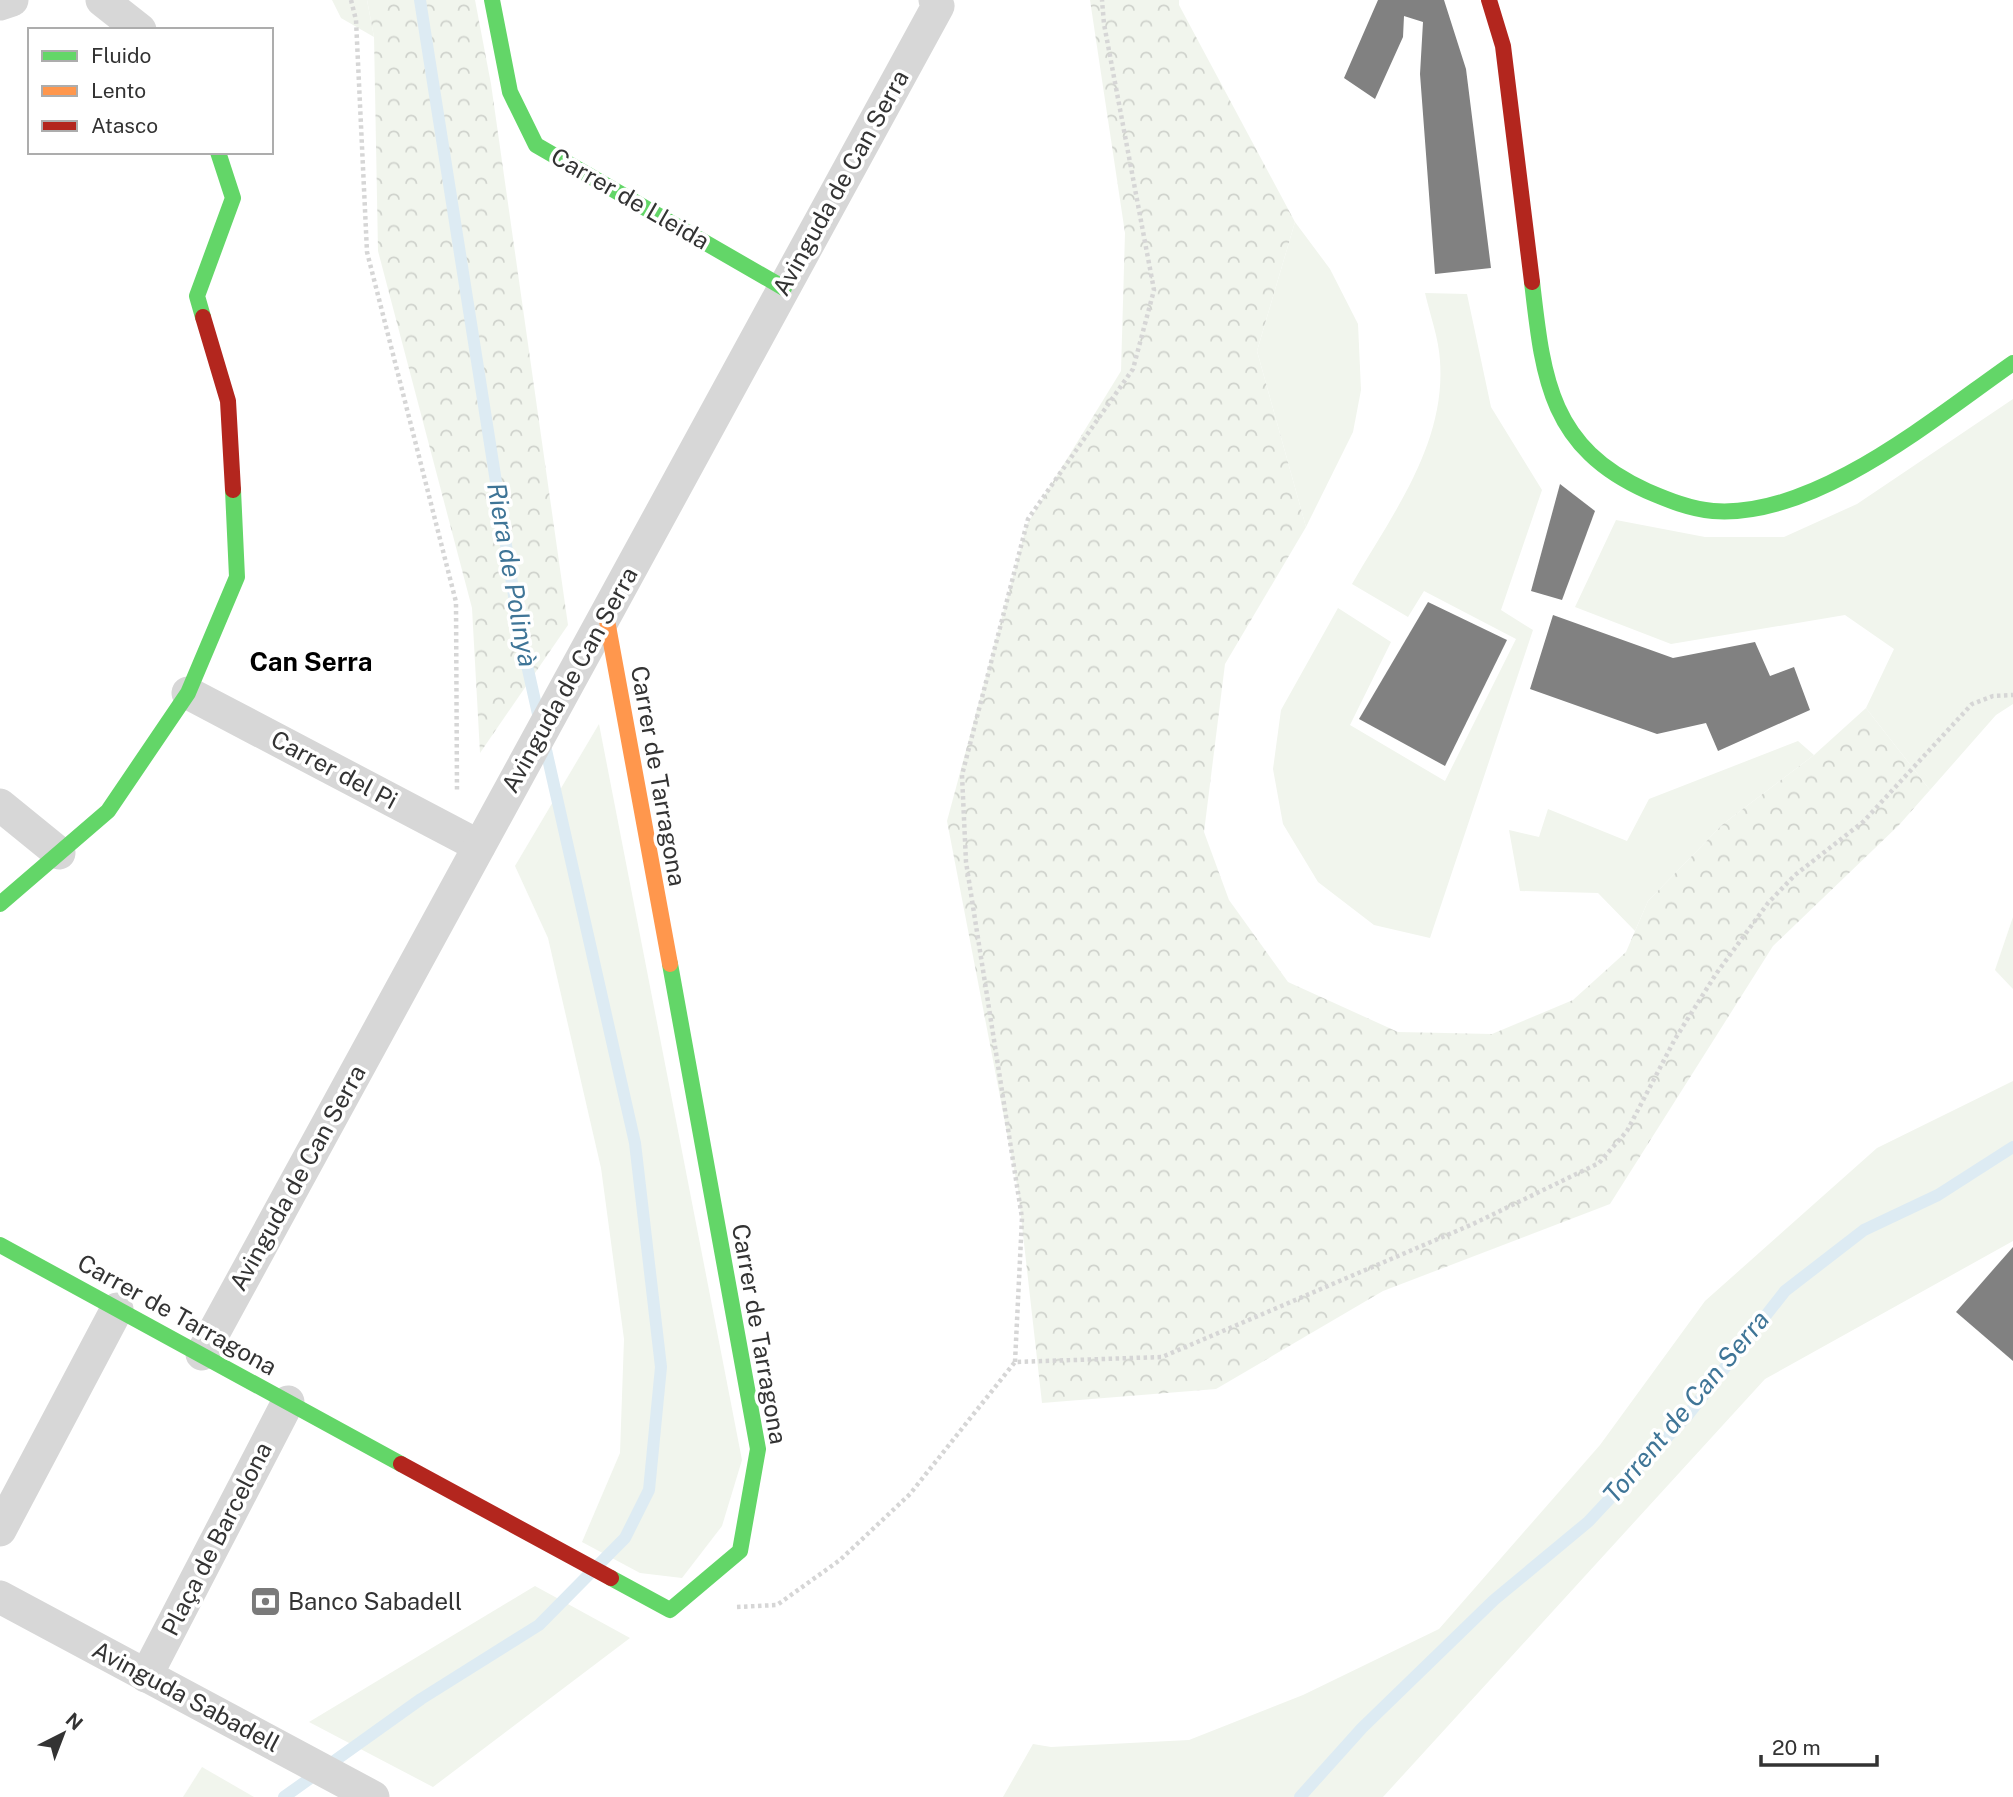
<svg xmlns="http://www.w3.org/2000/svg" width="2013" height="1797" font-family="'Public Sans',sans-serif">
  <defs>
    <pattern id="forest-crowns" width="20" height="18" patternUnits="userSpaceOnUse" patternTransform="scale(1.75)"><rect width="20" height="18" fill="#f1f5ed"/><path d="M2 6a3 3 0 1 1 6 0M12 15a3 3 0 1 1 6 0" fill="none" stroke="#cfd2cc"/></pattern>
  </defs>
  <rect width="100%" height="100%" fill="#fff"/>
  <g fill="#f1f5ed">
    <polygon points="332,0 367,0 374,37 341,18"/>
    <polygon points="1295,222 1330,269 1358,324 1361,390 1353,432 1306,527 1257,351"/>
    <path d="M1425 293 1467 294 1491 407 1542 490 1501 610 1533 630 1430 938 1374 925 1318 882 1283 824 1273 769 1281 710 1338 608 1391 642 1350 725 1445 781 1516 639 1424 591 1408 617 1352 584C1391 516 1446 445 1440 361 1439 339 1430 315 1425 293Z"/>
    <polygon points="2013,399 2013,704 1996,715 1930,790 1866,708 1894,649 1845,615 1671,644 1575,607 1616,520 1705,537 1784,537 1857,504"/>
    <polygon points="599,724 742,1460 722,1526 682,1578 640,1573 582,1542 620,1453 624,1339 601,1168 548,938 515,866"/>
    <polygon points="1798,741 1814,755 1723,824 1648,901 1635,931 1598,893 1520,891 1509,830 1539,837 1548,809 1627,841 1649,799"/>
    <polygon points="2013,917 2013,989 1995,970"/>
    <polygon points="2013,1081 2013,1241 1765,1379 1383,1797 1003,1797 1033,1744 1051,1747 1189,1740 1303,1695 1439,1629 1600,1445 1705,1301 1877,1148"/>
    <polygon points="535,1586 630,1638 433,1787 309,1722"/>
    <polygon points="202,1767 254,1797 183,1797"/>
  </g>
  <g fill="url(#forest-crowns)">
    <polygon points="367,0 475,0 491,84 568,625 480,753 472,608 378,251 374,37"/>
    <polygon points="1090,0 1179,0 1179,5 1295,222 1257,351 1306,527 1225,664 1204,832 1229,900 1288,982 1398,1032 1492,1034 1573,1000 1626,952 1648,901 1723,824 1814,755 1866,708 1930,790 1899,825 1773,946 1610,1204 1383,1291 1216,1389 1042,1403 1018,1190 947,821 1027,524 1121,371 1125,233"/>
  </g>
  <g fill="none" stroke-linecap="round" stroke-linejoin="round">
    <g stroke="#ddebf3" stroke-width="12">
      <polyline points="420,0 520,634 540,723"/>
      <polyline points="284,1797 421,1699 539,1625 625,1538 649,1490 661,1367 635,1143 544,741"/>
      <polyline points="1300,1797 1362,1728 1494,1600 1588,1522 1687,1416 1785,1291 1864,1230 1938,1195 2013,1147"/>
    </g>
  </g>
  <g fill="#818181">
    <polygon points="1378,0 1444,0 1466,69 1491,268 1435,274 1420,74 1423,22 1404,16 1403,37 1375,99 1344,78"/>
    <polygon points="1560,484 1595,511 1562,600 1531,591"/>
    <polygon points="1428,602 1507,640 1445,766 1359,719"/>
    <polygon points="1553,615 1673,658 1755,642 1770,676 1794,667 1810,710 1718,751 1706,723 1657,734 1530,689"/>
    <polygon points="2013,1247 2013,1361 1956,1312"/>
  </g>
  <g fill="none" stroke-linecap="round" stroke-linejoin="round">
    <g stroke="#d6d6d6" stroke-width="4.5" stroke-dasharray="3.5 3.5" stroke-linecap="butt">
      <polyline points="351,0 356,20 367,252 456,602 457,792"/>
      <polyline points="1015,1362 1022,1218 966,862 962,775 1028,519 1133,369 1154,290 1104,24 1102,0"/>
      <polyline points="737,1607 777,1605 840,1560 910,1494 1015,1362 1162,1357 1473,1224 1599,1163 1627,1131 1675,1039 1716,974 1768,903 1795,875 1863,822 1972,704 1993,696 2013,695"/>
    </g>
    <g stroke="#d7d7d7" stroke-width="33">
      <polyline points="102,0 140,30"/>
      <polyline points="0,4 12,0"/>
      <polyline points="188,693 479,846"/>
      <polyline points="0,805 59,853"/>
      <polyline points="202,1354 938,6 935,0"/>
      <polyline points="0,1530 117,1309"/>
      <polyline points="0,1597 373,1797"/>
      <polyline points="146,1676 288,1402"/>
    </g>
    <g stroke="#63d668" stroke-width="16">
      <polyline points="492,0 510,92 536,145 784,288"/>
      <path d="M1532 282C1543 377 1549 447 1647 491 1668 500 1690 509 1713 511 1815 519 1934 418 2013 363"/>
      <polyline points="203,317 197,296 233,198 218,152"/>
      <polyline points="0,904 108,811 188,693 237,577 233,490"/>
      <polyline points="0,1245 401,1464"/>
      <polyline points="611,1578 670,1610 740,1551 758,1449 670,964"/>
    </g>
    <polyline stroke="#ff974d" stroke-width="16" points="606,615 670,964"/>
    <g stroke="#b3261e" stroke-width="16">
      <polyline points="1489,0 1503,46 1532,282"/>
      <polyline points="203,317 228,401 233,490"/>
      <polyline points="401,1464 611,1578"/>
    </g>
  </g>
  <defs>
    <symbol id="bank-square" viewBox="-11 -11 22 22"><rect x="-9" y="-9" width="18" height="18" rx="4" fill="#7a7a7a" stroke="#fff"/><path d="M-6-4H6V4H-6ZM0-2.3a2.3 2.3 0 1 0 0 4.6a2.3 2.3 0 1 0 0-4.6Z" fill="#fff"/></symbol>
  </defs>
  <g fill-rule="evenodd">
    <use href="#bank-square" x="248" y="1584" width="35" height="35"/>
  </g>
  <g text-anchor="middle" stroke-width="7" stroke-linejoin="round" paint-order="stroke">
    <g font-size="24" fill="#333" stroke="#fff">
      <text transform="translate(841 183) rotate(-61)" y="8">Avinguda de Can Serra</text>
      <text transform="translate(630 199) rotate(30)" y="8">Carrer de Lleida</text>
      <text transform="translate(570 680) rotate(-61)" y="8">Avinguda de Can Serra</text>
      <text transform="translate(334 770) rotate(28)" y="8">Carrer del Pi</text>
      <text transform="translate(658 776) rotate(80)" y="8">Carrer de Tarragona</text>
      <text transform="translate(298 1178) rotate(-61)" y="8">Avinguda de Can Serra</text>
      <text transform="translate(177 1315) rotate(29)" y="8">Carrer de Tarragona</text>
      <text transform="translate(759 1334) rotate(80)" y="8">Carrer de Tarragona</text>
      <text transform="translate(217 1539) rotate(-63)" y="8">Plaça de Barcelona</text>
      <text transform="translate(186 1697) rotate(28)" y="8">Avinguda Sabadell</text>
    </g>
    <g font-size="24" fill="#333" stroke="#fff" text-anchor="start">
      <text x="288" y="1610">Banco Sabadell</text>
    </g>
    <g font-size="26" font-style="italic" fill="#3f7597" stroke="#fff">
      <text transform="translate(512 575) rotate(80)" y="9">Riera de Polinyà</text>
      <text transform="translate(1686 1407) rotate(-50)" y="9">Torrent de Can Serra</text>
    </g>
    <g font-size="26" font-weight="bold" fill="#000" stroke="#fff">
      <text x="311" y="671">Can Serra</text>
    </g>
  </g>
  <rect x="28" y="28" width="245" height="126" fill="#ffffff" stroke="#adadad" stroke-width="2"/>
  <rect x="42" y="51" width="35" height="10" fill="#63d668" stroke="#adadad" stroke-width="2"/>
  <text x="91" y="63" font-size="21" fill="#333333">Fluido</text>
  <rect x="42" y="86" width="35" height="10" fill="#ff974d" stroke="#adadad" stroke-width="2"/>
  <text x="91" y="98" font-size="21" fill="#333333">Lento</text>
  <rect x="42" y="121" width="35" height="10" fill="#b3261e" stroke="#adadad" stroke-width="2"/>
  <text x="91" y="133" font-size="21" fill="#333333">Atasco</text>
  <g transform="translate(63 1734) rotate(42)" stroke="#ffffff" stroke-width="5" paint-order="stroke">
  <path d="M0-5L12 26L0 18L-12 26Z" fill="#333333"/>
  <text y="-10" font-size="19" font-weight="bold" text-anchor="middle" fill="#333333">N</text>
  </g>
  <path d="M1761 1755v10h116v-10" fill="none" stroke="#333333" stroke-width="3.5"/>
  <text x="1772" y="1755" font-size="21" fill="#333333" stroke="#ffffff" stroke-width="5" paint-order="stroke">20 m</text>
</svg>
